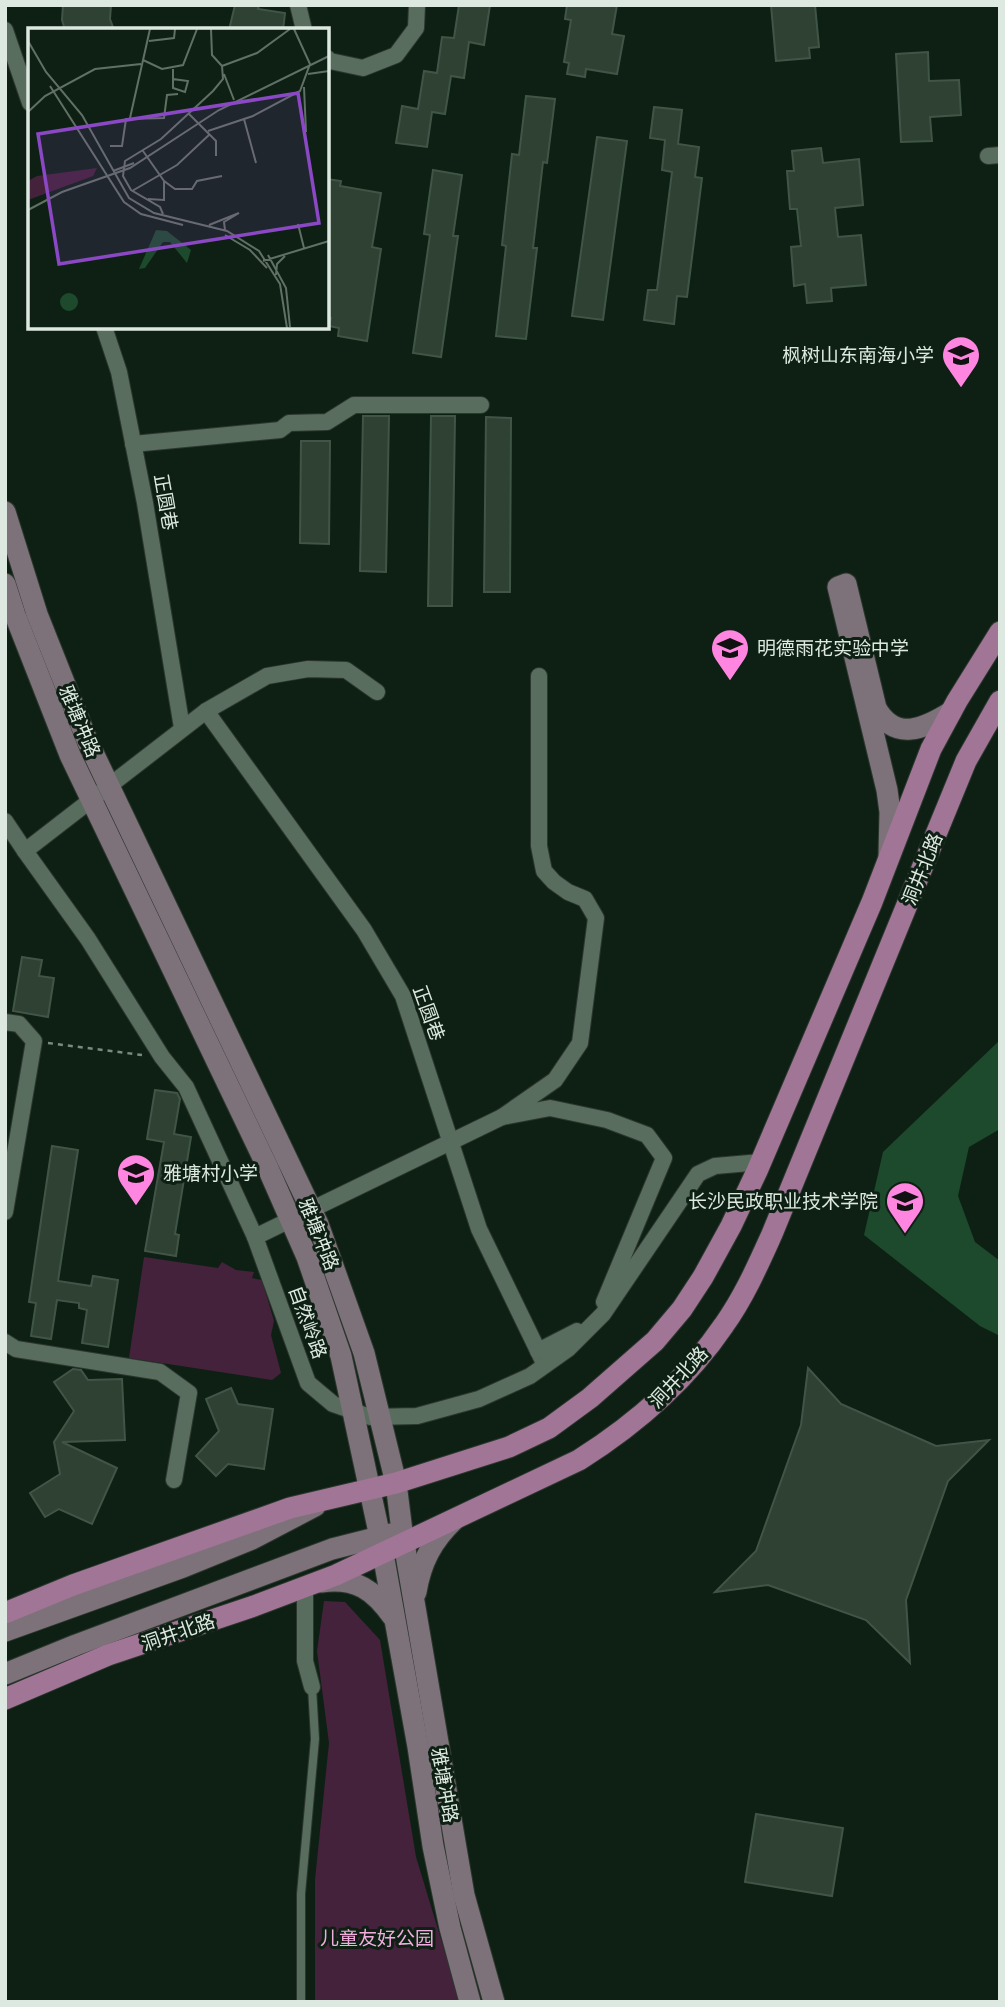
<svg xmlns="http://www.w3.org/2000/svg" width="1005" height="2007" font-family="Arial,'Noto Sans SC',sans-serif">
  <rect width="100%" height="100%" fill="#0e2014"/>
  <g fill="#44223b">
    <polygon points="144,1257 218,1268 222,1262 236,1270 254,1272 252,1278 262,1280 274,1321 271,1335 281,1373 272,1380 129,1358"/>
    <polygon points="324,1601 345,1602 380,1640 416,1857 460,2002 315,2002 315,1880 329,1743 317,1651"/>
  </g>
  <polygon fill="#1d492d" points="1000,1040 1000,1129 969,1147 958,1196 975,1242 1000,1261 1000,1336 980,1326 864,1235 883,1152"/>
  <g fill="#2e4133" stroke="#415547" stroke-width="2">
    <polygon points="63,5 111,5 110,19 114,30 65,30 62,20"/>
    <polygon points="235,5 259,5 258,9 285,13 283,30 229,30"/>
    <polygon points="459,5 490,5 484,45 469,42 464,78 451,76 445,114 432,112 427,147 396,143 402,106 418,109 424,71 437,73 442,37 454,38"/>
    <polygon points="567,5 617,5 612,34 624,36 617,74 586,69 585,77 567,74 569,63 564,62 571,20 565,19"/>
    <polygon points="771,5 815,5 819,47 809,48 810,58 776,61"/>
    <polygon points="928,52 929,81 959,80 961,115 930,117 932,141 901,142 896,54"/>
    <polygon points="526,96 555,99 547,163 543,162 533,248 537,248 526,339 496,336 506,246 502,245 512,154 519,155"/>
    <polygon points="654,107 682,110 678,144 699,147 695,177 702,178 687,297 677,296 674,324 644,320 648,290 657,290 672,172 662,170 665,140 650,138"/>
    <polygon points="597,137 627,141 603,320 572,316"/>
    <polygon points="821,148 823,163 859,159 863,205 835,208 838,237 861,235 866,285 831,288 832,301 807,303 805,284 794,286 791,247 801,246 797,209 790,209 787,171 794,171 792,151"/>
    <polygon points="433,170 462,175 453,236 458,236 441,357 413,353 430,235 424,234"/>
    <polygon points="327,179 341,181 340,186 381,193 372,247 381,249 367,341 338,336 339,328 329,326 331,318 327,317"/>
    <polygon points="363,416 389,416 386,572 360,571"/>
    <polygon points="431,416 455,416 452,606 428,606"/>
    <polygon points="486,417 511,418 510,592 484,592"/>
    <polygon points="301,441 330,441 329,544 300,543"/>
    <polygon points="22,957 42,960 39,976 54,978 48,1017 13,1011"/>
    <polygon points="155,1090 177,1093 180,1099 174,1134 191,1137 175,1234 179,1235 176,1256 145,1251 164,1142 147,1139"/>
    <polygon points="52,1146 78,1150 58,1281 91,1286 93,1276 118,1280 108,1347 82,1343 87,1310 79,1308 79,1303 57,1300 51,1339 31,1336 36,1303 29,1302"/>
    <polygon points="808,1368 841,1404 936,1446 989,1440 948,1481 906,1600 910,1663 866,1620 768,1585 715,1592 756,1551 801,1425"/>
    <polygon points="73,1369 81,1370 88,1380 122,1379 125,1440 62,1442 117,1468 92,1524 59,1509 45,1517 30,1493 60,1474 54,1442 74,1411 54,1382"/>
    <polygon points="231,1388 238,1404 273,1409 264,1469 228,1464 216,1476 196,1456 219,1431 206,1399"/>
    <polygon points="756,1814 843,1828 832,1896 745,1882"/>
  </g>
  <g fill="none" stroke-linecap="round" stroke-linejoin="round">
    <defs>
      <polyline id="lane" points="301,2002 301,1894 315,1739 312,1687"/>
      <g id="street">
        <polyline points="298,5 304,30"/>
        <polyline points="5,30 30,103"/>
        <polyline points="327,58 330,61 363,68 396,55 416,28 417,5"/>
        <polyline points="988,156 1000,155"/>
        <polyline points="104,327 119,372 145,503 182,728"/>
        <polyline points="133,444 280,430 289,423 327,422 354,405 481,405"/>
        <polyline points="539,676 539,846 544,871 554,882 568,892 585,899 596,918 580,1043 555,1080 502,1117 550,1108 607,1120 647,1135 664,1158 604,1302"/>
        <polyline points="206,711 364,930 403,996 479,1229 542,1359"/>
        <polyline points="5,821 25,851 88,939 162,1057 186,1087 255,1237 308,1383 333,1404 370,1417 417,1416 479,1399 530,1376 568,1349 603,1314 698,1174 715,1166 761,1162"/>
        <polyline points="25,851 206,711 267,676 308,669 346,670 377,692"/>
        <polyline points="5,1022 19,1024 34,1041 5,1212"/>
        <polyline points="255,1237 502,1117"/>
        <polyline points="5,1342 16,1349 160,1372 189,1393 174,1480"/>
        <polyline points="538,1351 577,1331"/>
        <polyline points="305,1587 305,1661 312,1687"/>
      </g>
      <g id="secondary">
        <polyline points="5,512 37,614 87,740 318,1224 364,1353 396,1483 402,1531 464,1895 494,2002"/>
        <polyline points="5,584 15,615 70,755 267,1166 307,1257 341,1356 380,1537 418,1747 433,1846 450,1928 470,2002"/>
        <path d="M889 855 890 812 887 790 838 587 846 584 876 708C895 742 924 729 951 712"/>
        <path d="M321 1582C356 1577 374 1590 393 1617"/>
        <path d="M416 1592C421 1562 432 1541 454 1520"/>
        <polyline points="5,1631 183,1567 252,1539 315,1506"/>
        <polyline points="5,1674 76,1645 332,1549 391,1534"/>
      </g>
      <g id="primary">
        <polyline points="5,1613 73,1585 290,1508 396,1483 509,1447 549,1428 590,1398 655,1341 682,1309 703,1277 731,1226 757,1171 872,902 931,749 957,701 1000,632"/>
        <path d="M5 1699 108 1655 254 1606 336 1575 579 1460C636 1424 686 1381 724 1325 744 1297 758 1265 772 1234L966 761 1000 701"/>
      </g>
    </defs>
    <use href="#lane" stroke="#2c372e" stroke-width="10"/>
    <use href="#street" stroke="#2c372e" stroke-width="18"/>
    <use href="#secondary" stroke="#2c372e" stroke-width="23"/>
    <use href="#primary" stroke="#2c372e" stroke-width="23"/>
    <polyline stroke="#7b8a80" stroke-width="2.5" stroke-dasharray="5 5" stroke-linecap="butt" points="48,1043 142,1055"/>
    <use href="#lane" stroke="#586d5e" stroke-width="8"/>
    <use href="#street" stroke="#586d5e" stroke-width="16"/>
    <use href="#secondary" stroke="#7d717a" stroke-width="21"/>
    <use href="#primary" stroke="#a17596" stroke-width="21"/>
  </g>
  <defs>
    <symbol id="school-pin" viewBox="-11 -11 22 30"><path d="M0 17L-7.5 6A9.5 9.5 0 1 1 7.5 6Z" fill="#fe86e0" stroke="#0e2014"/><path d="M0-5L7-2L0 1L-7-2ZM-4 1L0 2.5L4 1V4Q0 6-4 4Z" fill="#111"/></symbol>
    <symbol id="university-pin" viewBox="-11 -11 22 30"><path d="M0 17L-7.5 6A9.5 9.5 0 1 1 7.5 6Z" fill="#fe86e0" stroke="#0e2014"/><path d="M0-5L7-2L0 1L-7-2ZM-4 1L0 2.5L4 1V4Q0 6-4 4Z" fill="#111"/></symbol>
  </defs>
  <g fill-rule="evenodd">
    <use href="#school-pin" x="939" y="333" width="44" height="60"/>
    <use href="#school-pin" x="708" y="626" width="44" height="60"/>
    <use href="#school-pin" x="114" y="1151" width="44" height="60"/>
    <use href="#university-pin" x="883" y="1179" width="44" height="60"/>
  </g>
  <g text-anchor="middle" stroke-width="6" stroke-linejoin="round" paint-order="stroke">
    <g font-size="19" fill="#dde9e0" stroke="#0e2014" text-anchor="end">
      <text x="934" y="362">枫树山东南海小学</text>
      <text x="757" y="655" text-anchor="start">明德雨花实验中学</text>
      <text x="163" y="1180" text-anchor="start">雅塘村小学</text>
      <text x="878" y="1208">长沙民政职业技术学院</text>
    </g>
    <g font-size="19" fill="#dde9e0" stroke="#0e2014">
      <text transform="translate(166 502) rotate(80)" y="7">正圆巷</text>
      <text transform="translate(80 721) rotate(67)" y="7">雅塘冲路</text>
      <text transform="translate(922 869) rotate(-68)" y="7">洞井北路</text>
      <text transform="translate(429 1013) rotate(70)" y="7">正圆巷</text>
      <text transform="translate(319 1234) rotate(68)" y="7">雅塘冲路</text>
      <text transform="translate(308 1322) rotate(70)" y="7">自然岭路</text>
      <text transform="translate(678 1377) rotate(-47)" y="7">洞井北路</text>
      <text transform="translate(178 1632) rotate(-19)" y="7">洞井北路</text>
      <text transform="translate(445 1785) rotate(80)" y="7">雅塘冲路</text>
    </g>
    <g font-size="19" fill="#f0addd" stroke="#0e2014">
      <text x="377" y="1945">儿童友好公园</text>
    </g>
  </g>
  <g transform="translate(28 28)">
    <rect width="301" height="301" fill="#0e2014"/>
    <path d="M69 140 65 148 0 172V153L9 148Z" fill="#44223b"/>
    <path d="M128 202 139 203 163 222 159 235 142 214H135L117 240 111 241ZM32 274a9 9 0 1 1 18 0a9 9 0 1 1-18 0Z" fill="#1d492d"/>
    <path fill="none" stroke="#617066" stroke-width="2" d="M183 1 184 27 194 38M0 13 18 44 54 87 101 170 126 185 199 203 231 223 252 256 259 300M121 13 146 10 147 1M115 32 134 41 155 37 169 1M145 41V60L157 64 160 53 145 51V41M196 46 206 72M280 46 301 43M22 58 96 174 113 186 155 197M276 59 278 104M0 84 17 68 67 41 113 36M160 85 188 113V128M102 90 122 1M216 91 228 135M180 103 225 88 272 63 282 36 266 1M82 118H94L98 91 136 90 139 67 150 66M115 123 136 153M85 143 106 135M104 163 149 137 182 106M120 171 136 172V153L147 161H164L169 153 194 148M0 182 34 164 102 140 191 82 301 28M135 186 132 179 103 162 95 148 97 133 133 111 185 63 195 51 194 38 229 25 262 1M270 196 276 220M181 197 211 185 196 194 197 202M197 207 222 222 239 240M240 227 258 260 262 299M235 233 301 213M248 247 249 236 257 228"/>
    <path fill="#8a48c4" fill-opacity="0.15" stroke="#8a48c4" stroke-width="3.5" d="M270 65 291 195 31 236 10 106Z"/>
    <rect width="301" height="301" fill="none" stroke="#dde9e0" stroke-width="3.5"/>
  </g>
  <rect width="1005" height="2007" fill="none" stroke="#dde9e0" stroke-width="14"/>
</svg>
